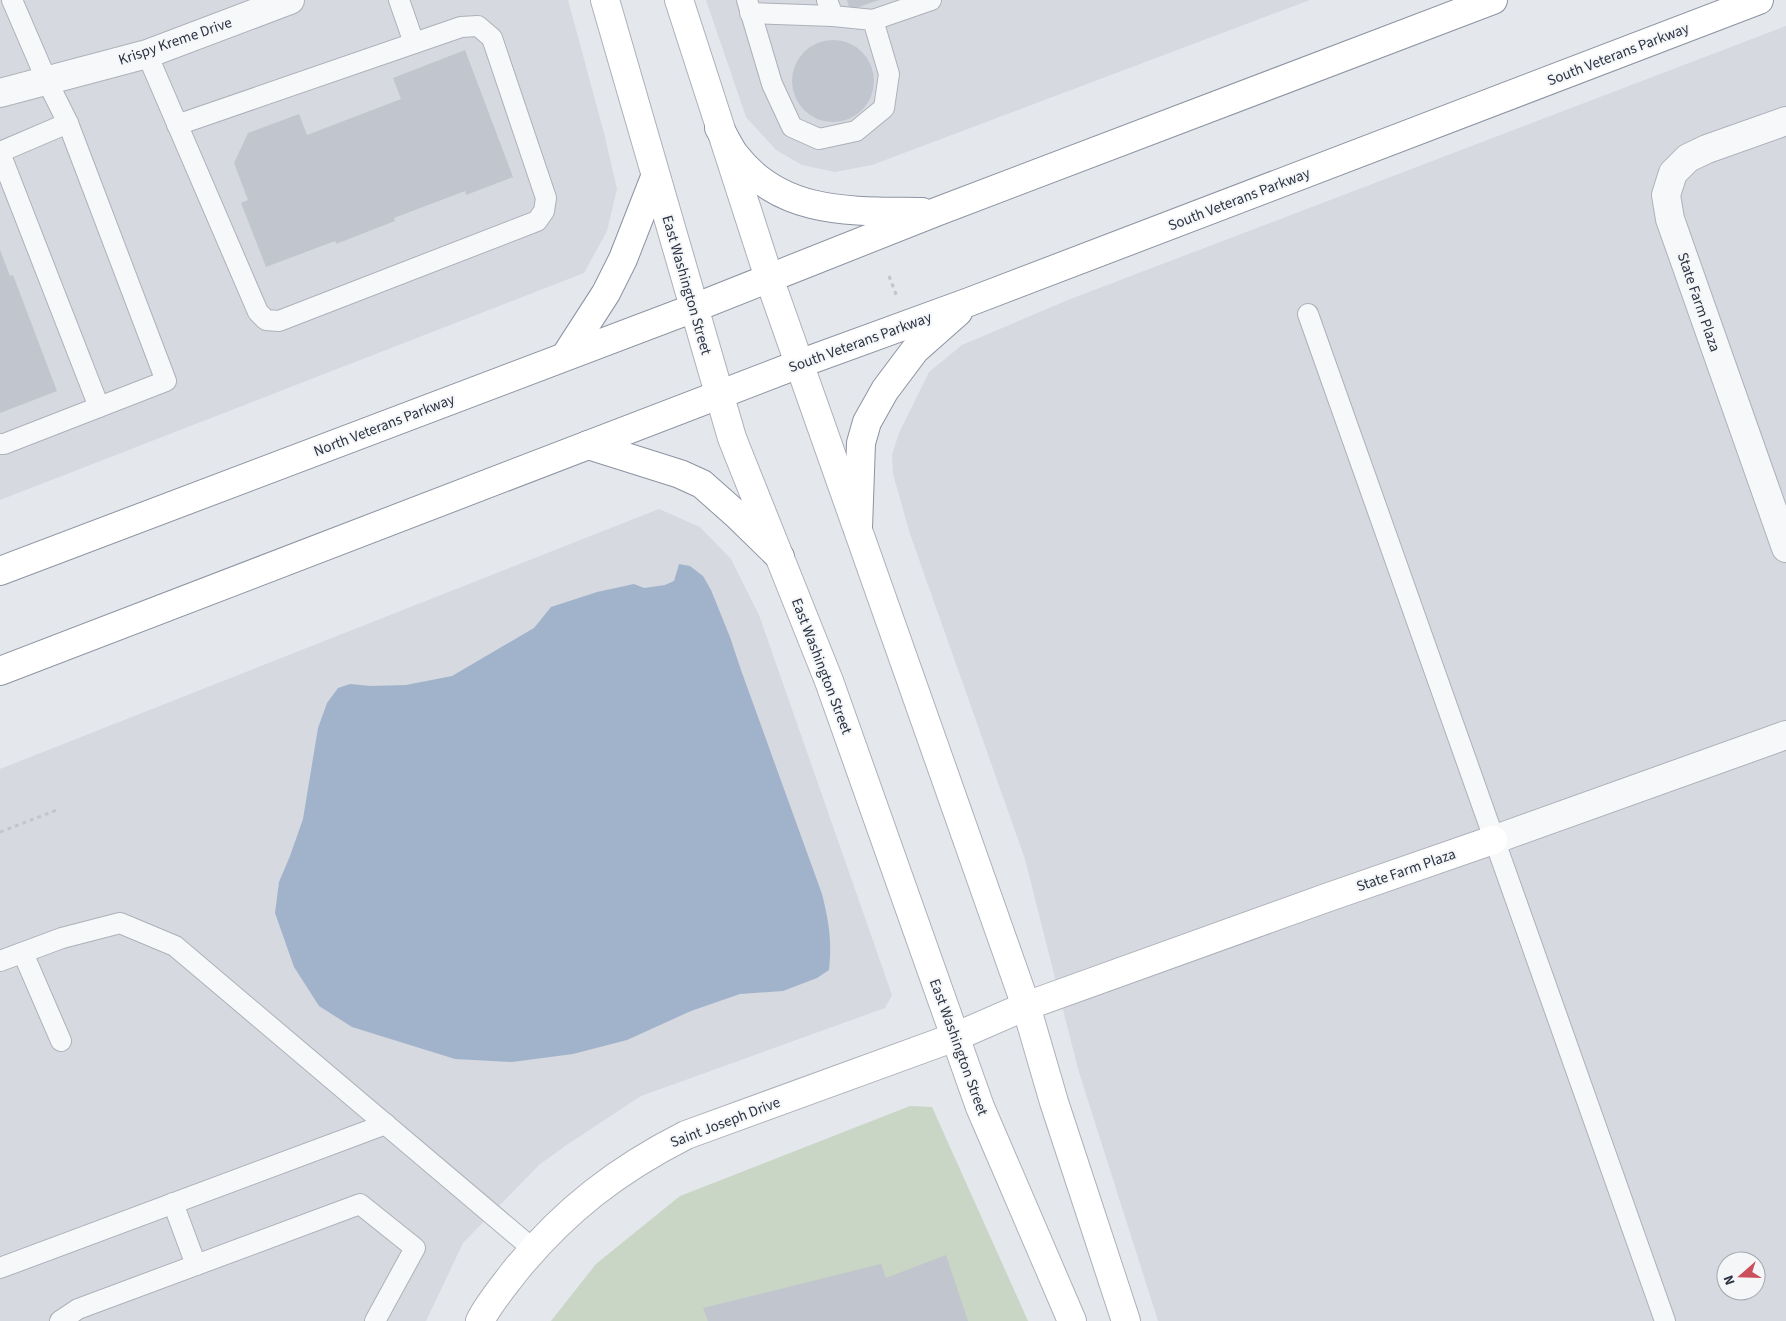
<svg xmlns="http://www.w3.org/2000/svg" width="1786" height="1321" font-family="'Source Sans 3',sans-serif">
  <rect width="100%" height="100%" fill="#e4e7eb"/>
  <g fill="#d6d9e0" fill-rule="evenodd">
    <polygon points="0,0 568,0 604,133 617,189 607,231 584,273 0,500"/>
    <polygon points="706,0 1310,0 872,165 835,172 802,165 776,150 746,117"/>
    <path d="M1786 26V1321H1158L1078 1069 1025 859 910 534 893 474 892 455 899 433 929 372 962 345 1068 300ZM1726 1261H1756V1291H1726Z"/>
    <polygon points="659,509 700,527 731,559 759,615 892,995 885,1008 641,1096 568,1144 539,1165 463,1243 426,1321 0,1321 0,769"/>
  </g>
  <polygon fill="#c9d5c5" points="910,1106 932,1107 1028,1321 551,1321 596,1264 680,1196"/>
  <path fill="#a1b3ca" d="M679 564 690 566 703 576 711 590 730 637 741 670 822 894C829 922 832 940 829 970L817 978 783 991 740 994 691 1011 627 1040 573 1054 512 1062 455 1059 352 1027 319 1006 294 967 275 913 279 882 290 856 303 819 318 728 327 703 338 688 350 684 370 686 406 685 452 676 534 628 551 607 597 592 634 584 644 588 665 585 674 581Z"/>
  <g fill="#c1c5ce">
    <polygon points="847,0 879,0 850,10"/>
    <circle cx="833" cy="81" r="41"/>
    <polygon points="465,50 513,177 466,195 465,191 394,218 395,221 336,244 335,241 266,267 241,203 248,200 234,163 248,133 299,114 307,135 401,99 393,78"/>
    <polygon points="0,250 10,276 13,275 57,391 0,413"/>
    <polygon points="946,1255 968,1321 708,1321 703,1308 881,1264 886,1278"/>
  </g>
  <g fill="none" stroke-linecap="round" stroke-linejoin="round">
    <defs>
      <g id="lane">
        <polyline points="399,0 414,43"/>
        <polyline points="747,0 772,84 792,127 819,139 856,131 884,108 889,74 873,20 833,16 827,0"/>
        <polyline points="750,13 833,16"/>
        <polyline points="873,20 931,0"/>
        <polyline points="147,54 258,312 266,320 279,321 537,221 544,211 546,198 492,38 478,26 461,27 177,125"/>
        <polyline points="0,152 68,123"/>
        <polyline points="0,153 99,407"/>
        <polyline points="1308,314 1665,1321"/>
        <polyline points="0,444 4,444 166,381 68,123 46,79 12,0"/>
        <polyline points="23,953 61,1041"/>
        <polyline points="0,961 62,938 120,923 175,946 533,1249"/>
        <polyline points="173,1203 196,1265"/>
        <polyline points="0,1268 386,1124"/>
        <polyline points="60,1321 78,1309 360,1204 415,1248 375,1321"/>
      </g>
      <g id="street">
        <polyline points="0,93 147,54 290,0"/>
        <polyline points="1786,121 1707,149 1688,158 1673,173 1666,195 1670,219 1786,548"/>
        <polyline points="1493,840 1786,735"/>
      </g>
      <g id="secondary">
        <polyline points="605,0 732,438 829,681 980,1107 1072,1321"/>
        <polyline points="679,0 769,278 1026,1006 1054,1102 1126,1321"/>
        <path d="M480 1321C489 1303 503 1287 515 1271 565 1210 617 1170 686 1135L955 1037 1026 1006 1326 898 1493 840"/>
      </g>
      <g id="highway">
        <path d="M719 128C725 137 729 147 735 155 782 216 853 211 922 212"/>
        <polyline points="566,355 606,293 623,259 655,177"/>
        <polyline points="588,445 680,474 702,484 737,515 780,557"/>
        <polyline points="858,528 861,443 867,422 885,390 915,350 958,312"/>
        <polyline points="0,571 694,308 936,212 1493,0"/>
        <polyline points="0,671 799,364 969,302 1759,0"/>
      </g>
    </defs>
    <use href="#lane" stroke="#adb1b9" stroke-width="22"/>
    <use href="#street" stroke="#adb1b9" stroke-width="30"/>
    <use href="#secondary" stroke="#adb1b9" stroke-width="30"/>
    <use href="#highway" stroke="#8c93a2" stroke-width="30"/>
    <g stroke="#c2c5ca" stroke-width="3" stroke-dasharray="4 4" stroke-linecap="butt">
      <polyline points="889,276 897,297"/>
      <polyline points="0,832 57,810"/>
    </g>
    <use href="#lane" stroke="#f7f8fa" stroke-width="20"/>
    <use href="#street" stroke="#f7f8fa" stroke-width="28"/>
    <use href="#secondary" stroke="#fff" stroke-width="28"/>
    <use href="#highway" stroke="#fff" stroke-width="28"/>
  </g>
  <g text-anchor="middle" stroke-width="4" stroke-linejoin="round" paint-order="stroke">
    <g font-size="15" fill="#2c3343" stroke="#f4f6f8">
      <text transform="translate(175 41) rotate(-19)" y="5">Krispy Kreme Drive</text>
      <text transform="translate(1618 54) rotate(-21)" y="5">South Veterans Parkway</text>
      <text transform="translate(1239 199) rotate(-21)" y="5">South Veterans Parkway</text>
      <text transform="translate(687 285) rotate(74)" y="5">East Washington Street</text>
      <text transform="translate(1699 302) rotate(71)" y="5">State Farm Plaza</text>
      <text transform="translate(860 342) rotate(-20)" y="5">South Veterans Parkway</text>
      <text transform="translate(384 425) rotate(-21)" y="5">North Veterans Parkway</text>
      <text transform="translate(822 666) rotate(69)" y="5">East Washington Street</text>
      <text transform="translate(1406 870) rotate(-19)" y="5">State Farm Plaza</text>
      <text transform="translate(959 1047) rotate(70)" y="5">East Washington Street</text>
      <text transform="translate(725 1122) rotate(-21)" y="5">Saint Joseph Drive</text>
    </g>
  </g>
  <g transform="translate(1741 1276) rotate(250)"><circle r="24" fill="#f4f6f8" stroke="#a4a8b0"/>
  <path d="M0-4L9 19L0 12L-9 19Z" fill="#cb4f5d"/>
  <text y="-8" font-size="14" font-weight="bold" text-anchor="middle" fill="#2c3343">N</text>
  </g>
</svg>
